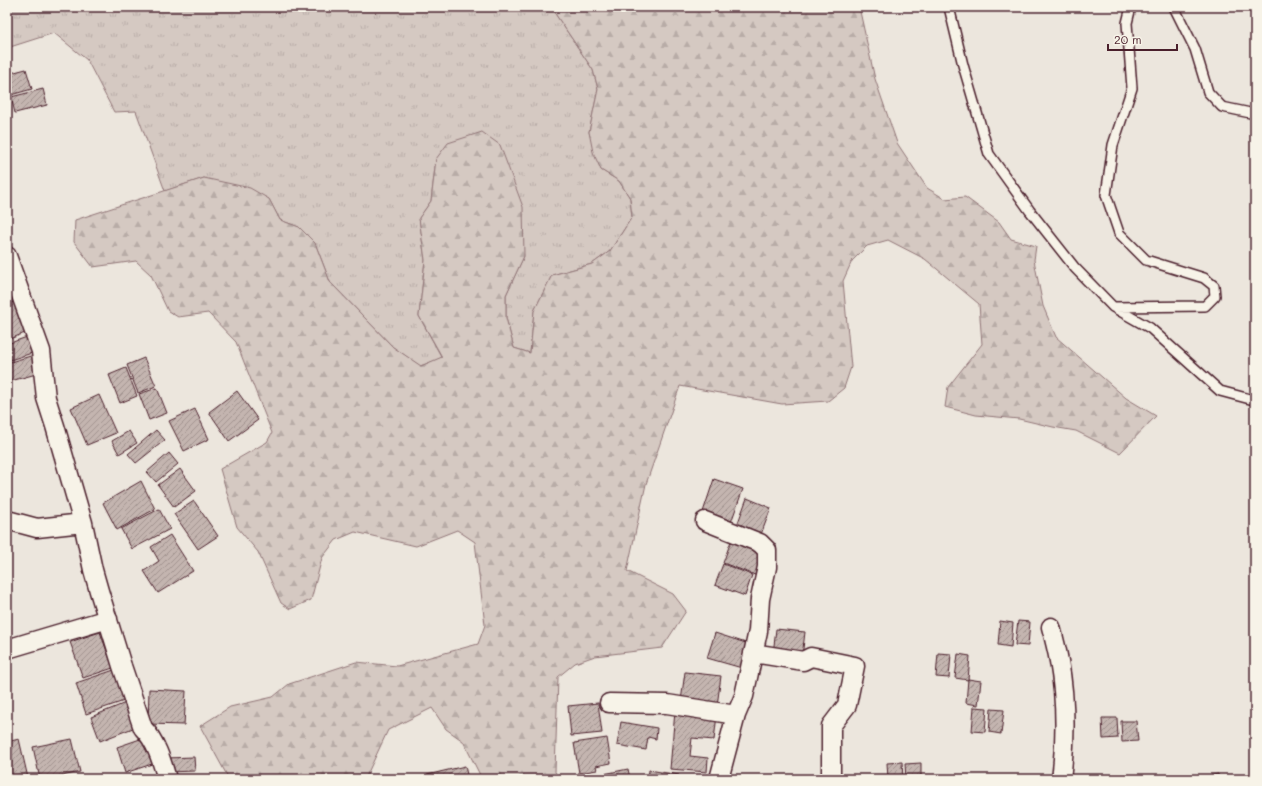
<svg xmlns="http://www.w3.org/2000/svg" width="1262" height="786" viewBox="0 0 1262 786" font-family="Mali,sans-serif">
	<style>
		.grass { fill: url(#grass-tufts); stroke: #907476 }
		.forest { fill: url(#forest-firs); stroke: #907476 }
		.building { fill: url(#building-hatch); stroke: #4a1f2b }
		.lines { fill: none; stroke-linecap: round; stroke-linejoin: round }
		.lane-casing { stroke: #4a1f2b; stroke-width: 12 }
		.street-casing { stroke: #4a1f2b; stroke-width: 21 }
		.lane { stroke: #f7f3e8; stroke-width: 9 }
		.street { stroke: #f7f3e8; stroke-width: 18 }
	</style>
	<defs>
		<pattern id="grass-tufts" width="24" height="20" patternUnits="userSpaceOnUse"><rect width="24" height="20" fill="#d5c9c2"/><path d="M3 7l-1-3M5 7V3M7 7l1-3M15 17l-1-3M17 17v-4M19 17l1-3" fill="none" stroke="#b8aca7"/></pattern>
		<pattern id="forest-firs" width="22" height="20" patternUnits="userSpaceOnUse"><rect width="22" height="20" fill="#d5c9c2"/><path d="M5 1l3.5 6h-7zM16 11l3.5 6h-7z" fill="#b8aca7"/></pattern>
		<pattern id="building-hatch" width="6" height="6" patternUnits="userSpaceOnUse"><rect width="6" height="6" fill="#c4b5b0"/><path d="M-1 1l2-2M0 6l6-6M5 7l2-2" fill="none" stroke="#a1938f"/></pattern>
	</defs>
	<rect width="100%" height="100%" fill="#ece6dd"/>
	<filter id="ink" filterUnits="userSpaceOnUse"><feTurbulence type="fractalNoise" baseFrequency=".025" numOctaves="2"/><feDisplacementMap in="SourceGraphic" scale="8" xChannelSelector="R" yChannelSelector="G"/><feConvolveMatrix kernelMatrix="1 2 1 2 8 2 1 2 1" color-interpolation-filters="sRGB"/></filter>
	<g filter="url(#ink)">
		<path class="grass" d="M 7,7 L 554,7 L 556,15 L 593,70 L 598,89 L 589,132 L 601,170 L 619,181 L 630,198 L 632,217 L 610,251 L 592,264 L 552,275 L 534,311 L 530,353 L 514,348 L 506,318 L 506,295 L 524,256 L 436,159 L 431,201 L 419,218 L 425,260 L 419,316 L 442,358 L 420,366 L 393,347 L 330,282 L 315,243 L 299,227 L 280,220 L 269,199 L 204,178 L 165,191 L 136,111 L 114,112 L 87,60 L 54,33 L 7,48 Z"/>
		<path class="forest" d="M 554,7 L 859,7 L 875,79 L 897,143 L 927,188 L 945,199 L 965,197 L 999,222 L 1011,239 L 1036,246 L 1034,260 L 1043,306 L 1056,337 L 1126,398 L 1156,416 L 1120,453 L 1076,431 L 1053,427 L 1019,419 L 976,415 L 945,407 L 948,387 L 982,344 L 979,304 L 925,259 L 888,240 L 867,246 L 852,261 L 843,281 L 851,367 L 844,388 L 828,401 L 782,404 L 680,386 L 646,484 L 627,571 L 673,594 L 686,611 L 662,648 L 595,656 L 575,663 L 558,677 L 555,772 L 560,779 L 482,779 L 463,741 L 446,729 L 432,708 L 388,730 L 365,779 L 229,779 L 200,726 L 230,707 L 273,697 L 289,684 L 356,662 L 397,666 L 478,644 L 485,625 L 475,542 L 457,530 L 416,546 L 355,532 L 336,540 L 322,558 L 311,600 L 290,609 L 281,603 L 258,552 L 237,527 L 220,469 L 267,442 L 272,433 L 236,342 L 208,313 L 178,317 L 168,311 L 151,275 L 136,261 L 93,267 L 74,242 L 75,220 L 204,178 L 250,188 L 269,199 L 280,220 L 299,227 L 315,243 L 330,282 L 393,347 L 421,366 L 442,357 L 419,316 L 425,260 L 419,218 L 431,201 L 436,159 L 448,143 L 482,132 L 500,145 L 523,207 L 524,256 L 506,295 L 506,318 L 514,348 L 530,353 L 534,311 L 552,275 L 592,264 L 610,251 L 632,217 L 630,198 L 619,181 L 601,170 L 593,152 L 589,132 L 598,89 L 593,70 L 556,15 Z"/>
		<path class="building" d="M 26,69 L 32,89 L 7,96 L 7,74 Z
			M 43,89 L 47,105 L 15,113 L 11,97 Z
			M 14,302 L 25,333 L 7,340 L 7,304 Z
			M 30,336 L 35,352 L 7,361 L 7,344 Z
			M 34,355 L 40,373 L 7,382 L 7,363 Z
			M 144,358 L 156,386 L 138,393 L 127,365 Z
			M 126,368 L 137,396 L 120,403 L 109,375 Z
			M 157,388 L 167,413 L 149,420 L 139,394 Z
			M 237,391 L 258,420 L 229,441 L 209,412 Z
			M 99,395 L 116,433 L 87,445 L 71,408 Z
			M 195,409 L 209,439 L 184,451 L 169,421 Z
			M 156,430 L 165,440 L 136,463 L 128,454 Z
			M 129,431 L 137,443 L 119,454 L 112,441 Z
			M 169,453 L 178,464 L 156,482 L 147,472 Z
			M 180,469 L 196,491 L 174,507 L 158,485 Z
			M 714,479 L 743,489 L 730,525 L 702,515 Z
			M 141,481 L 155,509 L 117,530 L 103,503 Z
			M 747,498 L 771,508 L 760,537 L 736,528 Z
			M 194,501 L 218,536 L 198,549 L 174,514 Z
			M 159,509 L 170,529 L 132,549 L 121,529 Z
			M 170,535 L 193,571 L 158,593 L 144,571 L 159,561 L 151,547 Z
			M 731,541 L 763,553 L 755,575 L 723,563 Z
			M 723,564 L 752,575 L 745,596 L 715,585 Z
			M 1000,621 L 1013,623 L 1011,647 L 998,645 Z
			M 1018,621 L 1030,622 L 1028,646 L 1015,645 Z
			M 776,629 L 805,632 L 802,657 L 773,654 Z
			M 100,632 L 113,668 L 83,678 L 70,642 Z
			M 715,633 L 749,644 L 742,668 L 707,658 Z
			M 938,653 L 951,654 L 949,678 L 936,677 Z
			M 958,654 L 970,656 L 968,680 L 955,678 Z
			M 120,668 L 130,699 L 86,714 L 76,683 Z
			M 685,672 L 721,676 L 717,706 L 681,701 Z
			M 968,679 L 981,681 L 978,705 L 966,703 Z
			M 149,689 L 186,691 L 184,725 L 148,724 Z
			M 128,702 L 138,726 L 100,741 L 91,717 Z
			M 598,703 L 602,733 L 571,736 L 568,706 Z
			M 974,707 L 987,708 L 985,732 L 972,731 Z
			M 991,709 L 1004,710 L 1001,734 L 989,732 Z
			M 675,711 L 717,715 L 714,740 L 692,738 L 690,756 L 708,758 L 707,772 L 670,769 Z
			M 1102,718 L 1117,718 L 1118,738 L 1103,739 Z
			M 1121,721 L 1136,721 L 1138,741 L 1122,742 Z
			M 621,722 L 657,728 L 656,739 L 648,737 L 646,750 L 617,745 Z
			M 146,737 L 155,763 L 125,773 L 117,747 Z
			M 607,738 L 611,763 L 596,766 L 597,770 L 579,773 L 574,743 Z
			M 19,739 L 28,778 L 7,779 L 7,742 Z
			M 72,739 L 80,772 L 49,779 L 40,779 L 33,747 Z
			M 194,757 L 195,771 L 167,772 L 166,758 Z
			M 902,762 L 903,779 L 888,779 L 887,763 Z
			M 921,763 L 921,779 L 906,779 L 905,764 Z
			M 465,766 L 468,779 L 428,779 L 427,775 Z
			M 628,769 L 630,779 L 600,779 L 599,775 Z
			M 649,770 L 679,775 L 678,779 L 648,779 Z
			M 1218,774 L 1219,779 L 1191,779 Z"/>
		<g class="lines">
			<g class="lane-casing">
				<path id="lane" d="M 949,7 L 963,65 L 989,154 L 1030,211 L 1075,268 L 1113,307 L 1150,328 L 1220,391 L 1250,399 L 1255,398
					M 1174,7 L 1195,49 L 1208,92 L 1222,107 L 1255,114
					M 1114,307 L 1205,306 L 1215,296 L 1214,286 L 1204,278 L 1146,260 L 1119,233 L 1106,195 L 1113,145 L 1132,88 L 1127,23 L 1131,7"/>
			</g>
			<g class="street-casing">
				<path id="street" d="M 7,256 L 41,351 L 46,398 L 55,426 L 83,523 L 93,570 L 99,591 L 122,666 L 143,728 C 156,741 162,762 167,779
					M 7,520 L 37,528 L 83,523
					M 705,521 L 760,543 L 767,550 L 767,567 L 760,599 L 758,631 L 744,696 L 736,715 L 719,779
					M 1051,627 C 1054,638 1057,650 1059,661 C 1066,700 1066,740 1061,779
					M 7,649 L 108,619
					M 753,653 L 803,661 L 811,657 L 855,666 L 847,705 L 831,726 L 831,779
					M 609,703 L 667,704 L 736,715"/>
			</g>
			<use href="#lane" class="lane"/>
			<use href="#street" class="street"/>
		</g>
	</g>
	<rect width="1262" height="786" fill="none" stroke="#f7f3e8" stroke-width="24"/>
	<rect x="12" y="12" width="1238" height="762" fill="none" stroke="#4a1f2b" stroke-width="1.5" filter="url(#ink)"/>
	<path d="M1108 44v6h69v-6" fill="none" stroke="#4a1f2b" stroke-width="2"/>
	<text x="1114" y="44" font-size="12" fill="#4a1f2b" stroke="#f7f3e8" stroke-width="3" paint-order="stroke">20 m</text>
</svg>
